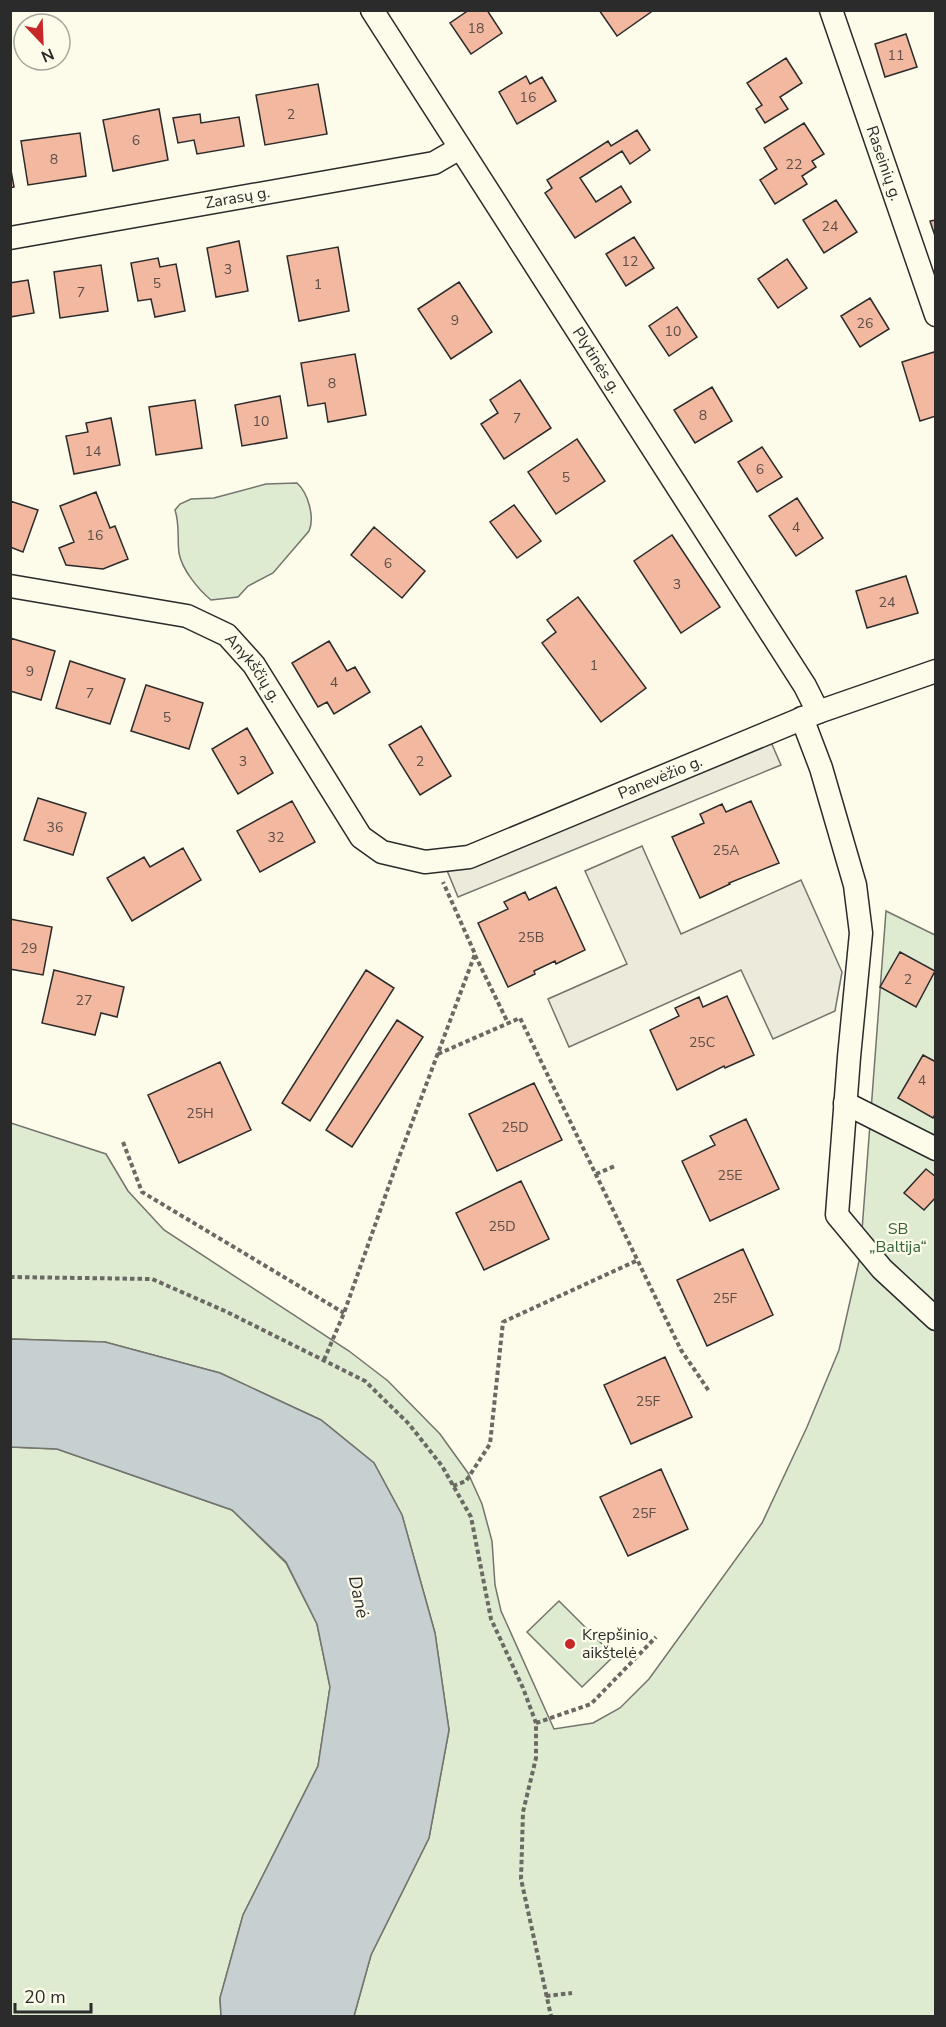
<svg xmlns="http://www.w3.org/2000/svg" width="946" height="2027" viewBox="0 0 946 2027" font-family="'Nunito Sans',sans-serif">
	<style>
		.green { fill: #deebd1; stroke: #74746e; stroke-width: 1.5 }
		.parking { fill: #eceadb; stroke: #74746e; stroke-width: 1.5 }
		.water { fill: #c7d0d0; stroke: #74746e; stroke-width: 1.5 }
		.building { fill: #f2b8a0; stroke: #2b2b2b; stroke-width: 1.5 }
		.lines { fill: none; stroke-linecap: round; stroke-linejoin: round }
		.minor-casing { stroke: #2b2b2b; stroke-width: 25 }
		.path { stroke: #6a6964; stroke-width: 4; stroke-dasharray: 4.5 3; stroke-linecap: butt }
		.minor { stroke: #fdfbea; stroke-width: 22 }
		.poi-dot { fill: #c62828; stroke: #fdfbea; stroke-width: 2 }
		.labels { text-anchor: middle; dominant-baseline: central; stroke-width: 4.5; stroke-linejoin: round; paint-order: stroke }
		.number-label { font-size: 14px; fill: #5d4e48 }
		.street-label { font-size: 16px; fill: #2b2b2b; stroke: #fdfbea }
		.park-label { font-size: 16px; fill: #34623c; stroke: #fdfbea }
		.poi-label { font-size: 16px; fill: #2b2b2b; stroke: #fdfbea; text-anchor: start }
		.water-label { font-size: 18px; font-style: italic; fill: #2b2b2b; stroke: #fdfbea }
	</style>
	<rect width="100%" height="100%" fill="#fdfbea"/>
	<path class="green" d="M 297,483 C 308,493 315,517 309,531 L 273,573 L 248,586 L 238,597 L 211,600 C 199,590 182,570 179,553 C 177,538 180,525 175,510 L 180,504 L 191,499 L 214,498 L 266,484 Z
		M 886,911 L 935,935 L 935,2016 L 354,2016 L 371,1955 L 429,1838 L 449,1730 L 435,1633 L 402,1515 L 374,1463 L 321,1420 L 220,1373 L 105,1342 L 11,1339 L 11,1123 L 106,1154 L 128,1191 L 164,1230 L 349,1351 L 388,1381 L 440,1434 L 468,1473 L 482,1504 L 492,1541 L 495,1585 L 501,1611 L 554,1729 L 593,1723 L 620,1708 L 649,1679 L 762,1523 L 807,1427 L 839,1350 L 860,1257 Z
		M 11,1447 L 57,1449 L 232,1510 L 286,1563 L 317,1624 L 330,1687 L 318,1766 L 243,1915 L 220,1998 L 221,2016 L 11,2016 Z
		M 559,1601 L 614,1656 L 582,1687 L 527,1632 Z"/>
	<path class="parking" d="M 767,733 L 781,765 L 458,897 L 446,868 Z
		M 642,846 L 681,934 L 801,880 L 842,972 L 835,1011 L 773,1039 L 741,970 L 569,1047 L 548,999 L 627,964 L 585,871 Z"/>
	<path class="water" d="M 11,1339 L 105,1342 L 220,1373 L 321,1420 L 374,1463 L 402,1515 L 435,1633 L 449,1730 L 429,1838 L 371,1955 L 354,2016 L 221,2016 L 220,1998 L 243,1915 L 318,1766 L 330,1687 L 317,1624 L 286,1562 L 232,1510 L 57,1449 L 11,1447 Z"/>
	<path class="building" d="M 469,10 L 487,10 L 502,33 L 471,54 L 450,23 Z
		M 599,10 L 650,10 L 651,12 L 617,36 Z
		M 906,34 L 917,67 L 885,77 L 875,44 Z
		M 786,58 L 802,83 L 780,97 L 788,109 L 765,123 L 756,109 L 762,105 L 747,83 Z
		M 526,76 L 530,84 L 542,77 L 556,101 L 517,124 L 499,92 Z
		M 318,84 L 327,134 L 265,145 L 256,95 Z
		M 159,109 L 168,160 L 113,171 L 103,120 Z
		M 200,114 L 201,123 L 239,117 L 244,146 L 197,154 L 194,140 L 178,143 L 173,118 Z
		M 804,123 L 824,154 L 812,161 L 816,167 L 802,176 L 807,184 L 775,204 L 760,180 L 777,169 L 764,148 Z
		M 637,130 L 650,150 L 630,164 L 622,151 L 580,178 L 596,202 L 621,186 L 631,202 L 575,238 L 545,193 L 552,188 L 547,180 L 608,141 L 611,146 Z
		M 80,133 L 86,176 L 28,185 L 21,141 Z
		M 10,165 L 14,187 L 10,188 Z
		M 836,200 L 857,232 L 824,253 L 803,220 Z
		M 936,220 L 936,239 L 930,221 Z
		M 634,237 L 654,268 L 626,286 L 606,254 Z
		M 239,241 L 248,291 L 216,297 L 207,248 Z
		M 338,247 L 349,311 L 299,321 L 287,256 Z
		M 158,258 L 160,267 L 176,264 L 185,311 L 155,317 L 151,299 L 138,301 L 131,263 Z
		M 787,259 L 807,288 L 778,308 L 758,279 Z
		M 101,265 L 108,311 L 60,318 L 54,272 Z
		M 28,280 L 34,313 L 10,317 L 10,283 Z
		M 459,282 L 492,332 L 451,359 L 418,309 Z
		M 870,298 L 889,329 L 860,347 L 841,316 Z
		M 677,307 L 697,337 L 669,356 L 649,326 Z
		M 934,352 L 936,358 L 936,416 L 920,421 L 902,362 Z
		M 355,354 L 366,415 L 328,422 L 325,403 L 308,406 L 301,363 Z
		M 520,380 L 551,428 L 504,459 L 481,424 L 498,413 L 490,400 Z
		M 712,387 L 732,421 L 695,443 L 674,410 Z
		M 280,396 L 287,438 L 242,446 L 235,405 Z
		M 195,400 L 202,448 L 156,455 L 149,407 Z
		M 111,418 L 120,465 L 74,474 L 66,436 L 88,432 L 86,423 Z
		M 577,439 L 605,481 L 556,514 L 528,472 Z
		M 762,447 L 782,477 L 757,492 L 738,462 Z
		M 96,492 L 110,528 L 115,526 L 128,559 L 103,569 L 66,565 L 59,548 L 74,542 L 60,506 Z
		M 797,498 L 823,538 L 796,556 L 769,516 Z
		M 10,501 L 38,510 L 23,552 L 10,547 Z
		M 514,505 L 541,541 L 517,558 L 490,522 Z
		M 374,527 L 425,571 L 402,598 L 351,555 Z
		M 672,535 L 720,607 L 681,633 L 634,561 Z
		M 906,576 L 918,613 L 867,628 L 856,591 Z
		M 578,597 L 646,688 L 601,722 L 542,643 L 556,632 L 547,620 Z
		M 10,638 L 55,651 L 41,700 L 10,691 Z
		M 329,641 L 347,671 L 355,667 L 370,692 L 334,714 L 327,702 L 318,707 L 292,663 Z
		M 70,661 L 125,679 L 110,724 L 56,708 Z
		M 146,685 L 203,703 L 189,749 L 131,731 Z
		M 421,726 L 451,776 L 420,795 L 389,745 Z
		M 247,728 L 273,773 L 238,794 L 212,749 Z
		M 38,798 L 86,813 L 73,855 L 24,840 Z
		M 292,801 L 315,842 L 260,872 L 237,831 Z
		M 751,801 L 779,863 L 729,883 L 730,884 L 700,898 L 672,837 L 704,823 L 700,814 L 722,804 L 726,812 Z
		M 183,848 L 201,880 L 132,921 L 107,878 L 144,857 L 150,867 Z
		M 556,887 L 585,950 L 556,964 L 555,961 L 534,971 L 535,974 L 508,987 L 478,923 L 508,909 L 504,902 L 525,892 L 529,900 Z
		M 10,919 L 52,927 L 43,975 L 10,969 Z
		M 900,952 L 935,971 L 916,1007 L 880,987 Z
		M 54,970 L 124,987 L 117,1017 L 101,1013 L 95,1035 L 42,1023 Z
		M 366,970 L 394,988 L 310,1121 L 282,1103 Z
		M 727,996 L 754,1055 L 725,1068 L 724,1066 L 677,1090 L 650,1030 L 679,1016 L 675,1008 L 699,997 L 703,1007 Z
		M 397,1020 L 423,1037 L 352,1147 L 326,1130 Z
		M 923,1055 L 936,1062 L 936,1113 L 933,1118 L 898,1098 Z
		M 220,1062 L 251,1130 L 179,1163 L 148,1095 Z
		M 534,1083 L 562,1140 L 497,1171 L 469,1114 Z
		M 746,1119 L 779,1189 L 710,1221 L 682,1161 L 715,1145 L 710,1136 Z
		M 926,1169 L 936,1177 L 936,1197 L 924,1210 L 904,1193 Z
		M 521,1181 L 549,1239 L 484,1270 L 456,1213 Z
		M 743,1249 L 773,1315 L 707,1346 L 677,1280 Z
		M 665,1357 L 692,1417 L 631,1444 L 604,1385 Z
		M 661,1469 L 688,1529 L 628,1556 L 600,1497 Z"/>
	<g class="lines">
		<g class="minor-casing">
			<g id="minor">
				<path id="s1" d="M 372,10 L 805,686 L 818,712"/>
				<path id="s2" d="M 831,10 L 936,315"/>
				<path id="s3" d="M 10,238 L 434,163 L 460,148"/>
				<path id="s4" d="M 10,586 L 187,616 L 227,635 L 254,665 L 361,837 L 382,852 L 425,862 L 469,857 L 818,712 L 936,671"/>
				<path d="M 802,718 L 821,768 L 855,885 L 861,933 L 849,1057 L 837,1215 L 882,1269 L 936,1319"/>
				<path d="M 845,1103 L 936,1149"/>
			</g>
		</g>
		<path class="path" d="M 475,955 L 508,1023
			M 438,1054 L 520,1018 L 681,1350 L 709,1391
			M 123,1142 L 142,1192 L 344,1313
			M 596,1174 L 615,1166
			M 10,1277 L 152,1279 L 225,1311 L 365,1381 L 409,1424 L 442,1466 L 471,1517 L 491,1619 L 523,1688 L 536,1723 L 536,1758 L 523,1812 L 521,1879 L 551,2016
			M 324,1360 L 344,1313 L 398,1160 L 475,954 L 443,882
			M 453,1486 L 466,1481 L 490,1444 L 503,1322 L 638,1260
			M 536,1723 L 591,1704 L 656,1637
			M 546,1996 L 572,1993"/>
		<use href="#minor" class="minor"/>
	</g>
	<circle class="poi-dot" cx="570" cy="1644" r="6"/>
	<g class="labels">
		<g class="number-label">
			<text x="476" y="28">18</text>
			<text x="896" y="55">11</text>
			<text x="528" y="97">16</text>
			<text x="291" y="114">2</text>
			<text x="136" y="140">6</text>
			<text x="54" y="159">8</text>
			<text x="794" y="164">22</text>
			<text x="830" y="226">24</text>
			<text x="630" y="261">12</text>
			<text x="228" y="269">3</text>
			<text x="157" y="283">5</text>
			<text x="318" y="284">1</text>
			<text x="81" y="292">7</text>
			<text x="455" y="320">9</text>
			<text x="865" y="323">26</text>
			<text x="673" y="331">10</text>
			<text x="332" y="383">8</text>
			<text x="703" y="415">8</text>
			<text x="517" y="418">7</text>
			<text x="261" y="421">10</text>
			<text x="93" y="451">14</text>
			<text x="760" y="469">6</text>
			<text x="566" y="477">5</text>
			<text x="796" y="527">4</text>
			<text x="95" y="535">16</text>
			<text x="388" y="563">6</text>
			<text x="677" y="584">3</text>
			<text x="887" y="602">24</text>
			<text x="594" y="665">1</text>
			<text x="30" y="671">9</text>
			<text x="334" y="682">4</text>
			<text x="90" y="693">7</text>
			<text x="167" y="717">5</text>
			<text x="243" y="761">3</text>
			<text x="420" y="761">2</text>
			<text x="55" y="827">36</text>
			<text x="276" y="837">32</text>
			<text x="726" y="850">25A</text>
			<text x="531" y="937">25B</text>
			<text x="29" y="948">29</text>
			<text x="908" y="979">2</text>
			<text x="84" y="1000">27</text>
			<text x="702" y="1042">25C</text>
			<text x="922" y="1080">4</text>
			<text x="200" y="1113">25H</text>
			<text x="515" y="1127">25D</text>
			<text x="730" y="1175">25E</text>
			<text x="502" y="1226">25D</text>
			<text x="725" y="1298">25F</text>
			<text x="648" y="1401">25F</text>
			<text x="644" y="1513">25F</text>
		</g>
		<g class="street-label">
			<text stroke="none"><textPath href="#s2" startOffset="162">Raseinių g.</textPath></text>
			<text stroke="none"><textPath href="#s3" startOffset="231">Zarasų g.</textPath></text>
			<text stroke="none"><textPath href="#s1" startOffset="416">Plytinės g.</textPath></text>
			<text stroke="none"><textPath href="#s4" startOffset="266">Anykščių g.</textPath></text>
			<text stroke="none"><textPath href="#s4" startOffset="788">Panevėžio g.</textPath></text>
		</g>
		<g class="park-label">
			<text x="898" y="1229">SB<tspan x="898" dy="18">„Baltija“</tspan></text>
		</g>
		<g class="poi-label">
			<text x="582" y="1635">Krepšinio<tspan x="582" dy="18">aikštelė</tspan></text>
		</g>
		<g class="water-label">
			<text transform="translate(359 1597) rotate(78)">Danė</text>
		</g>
	</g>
	<rect width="946" height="2027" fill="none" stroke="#2b2b2b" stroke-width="24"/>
	<g transform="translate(42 42) rotate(157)"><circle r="28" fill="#fdfbea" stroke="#a9a89e" stroke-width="1.5"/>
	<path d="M0-4.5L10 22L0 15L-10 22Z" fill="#c62828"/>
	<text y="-9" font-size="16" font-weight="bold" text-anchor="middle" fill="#2b2b2b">N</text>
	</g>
	<path d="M15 2003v9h76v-9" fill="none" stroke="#2b2b2b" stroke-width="3"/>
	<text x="24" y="2003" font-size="18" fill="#2b2b2b" stroke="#fdfbea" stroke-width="4.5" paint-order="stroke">20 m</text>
</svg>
